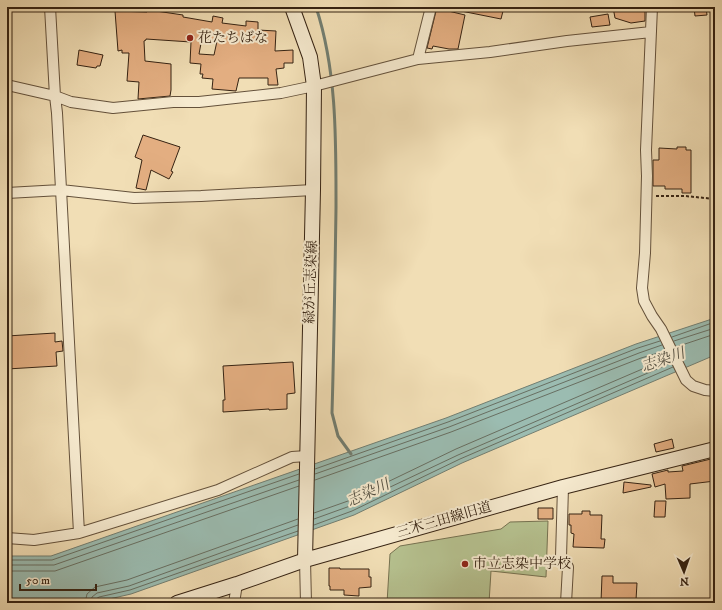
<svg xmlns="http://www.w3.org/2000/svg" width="722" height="610" viewBox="0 0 722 610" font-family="'IM FELL DW Pica','Noto Serif JP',serif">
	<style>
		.green { fill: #b6c290; stroke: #767251 }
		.water { fill: #9bbcb1; stroke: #727e71 }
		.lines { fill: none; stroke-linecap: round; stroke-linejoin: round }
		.shore { stroke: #686f62; stroke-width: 1 }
		.stream { stroke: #727e71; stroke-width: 3 }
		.building { fill: #e3ae81; stroke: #352212; fill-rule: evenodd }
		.street-casing { stroke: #64513b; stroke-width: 12 }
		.secondary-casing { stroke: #352212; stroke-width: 16 }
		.path { stroke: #352212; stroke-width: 2; stroke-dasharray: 3 2; stroke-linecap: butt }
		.street { stroke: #f6eacf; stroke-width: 10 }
		.secondary { stroke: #f6eacf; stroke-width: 14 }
		.poi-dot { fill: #8f2418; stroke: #f6eacf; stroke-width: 1.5 }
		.labels { text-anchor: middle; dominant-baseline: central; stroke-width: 4; stroke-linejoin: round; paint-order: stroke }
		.poi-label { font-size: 14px; fill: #352212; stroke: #f6eacf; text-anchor: start }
		.street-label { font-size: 14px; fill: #352212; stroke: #f6eacf }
		.water-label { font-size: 15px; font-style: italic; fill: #545042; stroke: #f6eacf }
	</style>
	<rect width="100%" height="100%" fill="#f1deb5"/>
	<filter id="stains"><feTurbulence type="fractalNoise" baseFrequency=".005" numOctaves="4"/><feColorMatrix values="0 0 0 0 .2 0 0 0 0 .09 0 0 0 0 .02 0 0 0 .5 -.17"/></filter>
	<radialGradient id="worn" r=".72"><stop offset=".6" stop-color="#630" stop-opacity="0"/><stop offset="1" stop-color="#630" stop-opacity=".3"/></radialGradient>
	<path class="green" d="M 548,521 L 546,577 L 491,571 L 489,603 L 387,603 L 390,554 L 400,546 L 501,529 L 510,522 Z"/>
	<path class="water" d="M 715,318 L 715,355 L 462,463 L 354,515 L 131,594 L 92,603 L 7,603 L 7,556 L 51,556 L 446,418 L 636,344 Z"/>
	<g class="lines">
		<path class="shore" d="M 672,337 L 715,322
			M 674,341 L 715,328
			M 676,347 L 715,334
			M 315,469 L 448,422 L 638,348 L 660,341
			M 315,474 L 449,427 L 639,353 L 662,345
			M 315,480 L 451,432 L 641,358 L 665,351
			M 314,513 L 348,501 L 456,449 L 668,358
			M 314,519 L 350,506 L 458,455 L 671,363
			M 314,525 L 352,511 L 460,459 L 673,367
			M 7,560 L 52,560 L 299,474
			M 7,565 L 54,565 L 299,480
			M 7,571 L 55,571 L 299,486
			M 85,603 L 87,594 L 95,587 L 127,580 L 298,519
			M 91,603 L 92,597 L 97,593 L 129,586 L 298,525
			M 96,603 L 96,599 L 99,597 L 130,590 L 298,531"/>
		<path class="stream" d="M 316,7 C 337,71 336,140 336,208 C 335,276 334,345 332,413 L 338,436 L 351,454"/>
	</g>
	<path class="building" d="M 147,7 L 157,7 L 156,11 L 183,15 L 183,17 L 212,22 L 213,16 L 223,18 L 222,23 L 246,26 L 246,21 L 258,22 L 258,30 L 276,31 L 275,51 L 293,50 L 293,63 L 284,63 L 284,68 L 276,69 L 278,85 L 268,85 L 268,78 L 239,78 L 236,91 L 212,89 L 213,79 L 202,78 L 203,74 L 200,74 L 201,64 L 190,63 L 191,42 L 146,39 L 146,40 L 144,41 L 145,61 L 171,64 L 171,90 L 170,96 L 138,99 L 139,82 L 127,81 L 129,53 L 122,53 L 122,50 L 118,51 L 115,11 L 147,12 ZM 202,38 L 217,41 L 214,55 L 199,54 Z
		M 437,7 L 445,7 L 444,10 L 465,15 L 458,49 L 449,49 L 433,46 L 432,49 L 427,48 Z
		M 461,7 L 504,7 L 501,19 L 461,11 Z
		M 613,7 L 645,7 L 645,21 L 631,23 L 615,18 Z
		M 694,7 L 706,7 L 707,15 L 695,16 Z
		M 608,14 L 610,25 L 592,27 L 590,17 Z
		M 79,50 L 103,55 L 100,66 L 97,66 L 96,68 L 77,65 Z
		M 143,135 L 180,147 L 171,171 L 173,172 L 169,179 L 151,170 L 146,190 L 136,188 L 142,160 L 135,157 Z
		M 677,147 L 686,147 L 686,150 L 691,150 L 691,193 L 682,193 L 682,189 L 665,189 L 665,186 L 653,186 L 653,160 L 659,160 L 659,148 L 677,149 Z
		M 55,333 L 55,342 L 62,341 L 63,351 L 56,352 L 57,366 L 7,369 L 7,336 Z
		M 293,362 L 295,393 L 287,394 L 287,409 L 269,410 L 269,409 L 223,412 L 223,400 L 225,400 L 223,366 Z
		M 672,439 L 674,448 L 656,452 L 654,444 Z
		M 715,458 L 715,481 L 690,484 L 690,498 L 666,499 L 665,484 L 655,487 L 652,474 L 668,470 L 668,472 L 683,471 L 682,466 Z
		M 624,482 L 651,485 L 651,487 L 623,493 Z
		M 655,501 L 666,501 L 665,517 L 654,517 Z
		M 538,508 L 553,508 L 553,519 L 538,519 Z
		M 582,511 L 590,511 L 590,515 L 602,515 L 601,539 L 605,539 L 604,548 L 573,547 L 574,534 L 571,533 L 571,525 L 569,525 L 569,514 L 582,514 Z
		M 329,568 L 340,568 L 340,569 L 369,569 L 369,577 L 371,577 L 371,587 L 359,588 L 359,596 L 344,595 L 344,590 L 330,590 L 330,586 L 329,586 Z
		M 602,576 L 613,576 L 613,583 L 637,583 L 636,600 L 625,599 L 624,603 L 604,603 L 604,602 L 601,602 Z"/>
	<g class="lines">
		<g class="street-casing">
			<path id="street" d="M 50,7 L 55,96 L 57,113 L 79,533
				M 652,7 L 646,150 L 647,176 L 645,253 L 642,288 L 644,301 L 652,316 L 661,329 L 686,380 L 693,386 L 705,390 L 715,391
				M 418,59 L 431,7
				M 7,85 L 55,96 L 71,102 L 113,108 L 173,102 L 199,102 L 281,93 L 314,86 L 418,59 L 490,52 L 567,41 L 651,32
				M 7,193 L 61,190 L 134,198 L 201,196 L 313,190
				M 563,487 L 561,557 L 568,567 L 566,603
				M 7,538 L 34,540 L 79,533 L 218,490 L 292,457 L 307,456
				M 305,560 L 306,603
				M 234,603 L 237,584"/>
		</g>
		<g class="secondary-casing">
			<path id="secondary" d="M 292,7 L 310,57 L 314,86 L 313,190 L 305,560
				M 177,603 L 237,584 L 305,560 L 563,487 L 715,449"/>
		</g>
		<path class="path" d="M 656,196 L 685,196 L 715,199"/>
		<use href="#street" class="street"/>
		<use href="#secondary" class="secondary"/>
	</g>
	<g class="poi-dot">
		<circle cx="190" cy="38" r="4"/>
		<circle cx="465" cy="564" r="4"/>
	</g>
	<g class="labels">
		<g class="poi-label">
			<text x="198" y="38">花たちばな</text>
			<text x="473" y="564">市立志染中学校</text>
		</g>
		<g class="street-label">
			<text transform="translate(311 282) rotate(-88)">緑が丘志染線</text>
			<text transform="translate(444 520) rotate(-16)">三木三田線旧道</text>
		</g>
		<g class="water-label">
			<text transform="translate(663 360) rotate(-19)">志染川</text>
			<text transform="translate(368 493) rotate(-25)">志染川</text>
		</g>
	</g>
	<rect width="722" height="610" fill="none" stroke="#f1deb5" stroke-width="24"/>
	<rect x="8" y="8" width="706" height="594" fill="none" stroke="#352212" stroke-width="2"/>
	<rect x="12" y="12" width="698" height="586" fill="none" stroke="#352212"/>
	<g transform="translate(684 572) rotate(178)" stroke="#f6eacf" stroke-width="3" paint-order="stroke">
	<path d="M0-3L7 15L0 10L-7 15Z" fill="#352212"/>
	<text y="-6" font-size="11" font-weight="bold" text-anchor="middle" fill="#352212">N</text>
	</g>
	<path d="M20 584v6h76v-6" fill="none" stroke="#352212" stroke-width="2"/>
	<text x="26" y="584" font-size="12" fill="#352212" stroke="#f6eacf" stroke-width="3" paint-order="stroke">50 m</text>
	<rect width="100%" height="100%" filter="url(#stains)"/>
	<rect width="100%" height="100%" fill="url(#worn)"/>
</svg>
